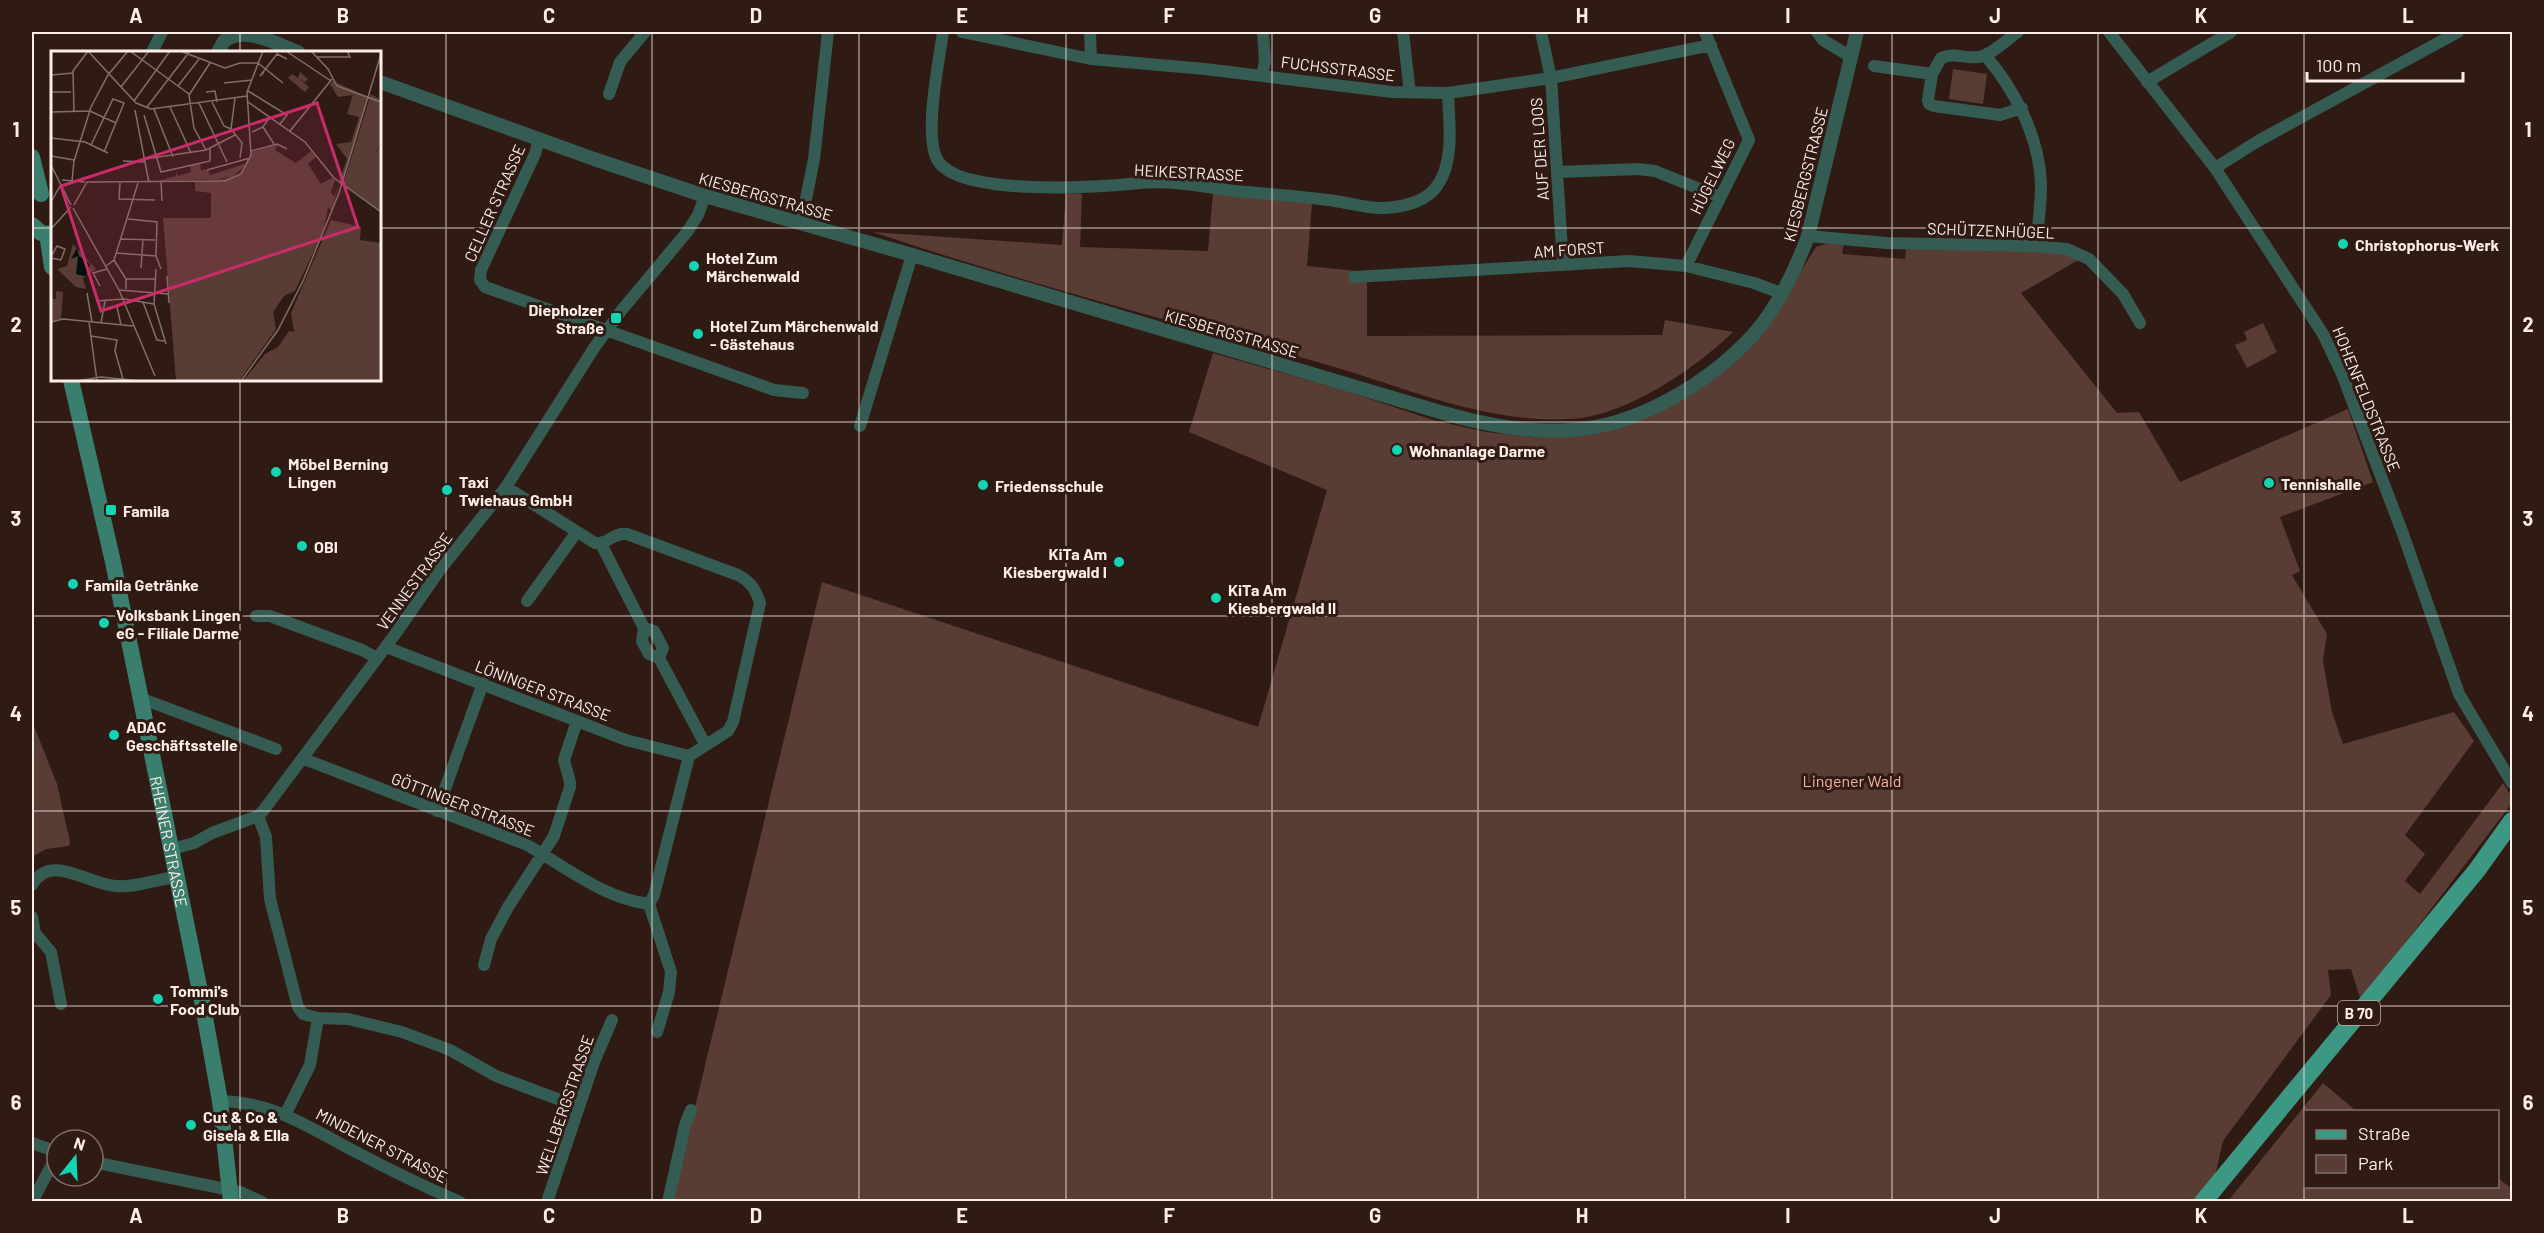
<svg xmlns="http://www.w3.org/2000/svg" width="2544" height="1233" viewBox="0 0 2544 1233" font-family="Barlow,sans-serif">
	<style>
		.green { fill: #593c33 }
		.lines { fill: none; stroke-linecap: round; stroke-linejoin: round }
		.minor { stroke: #345c52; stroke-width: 12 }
		.tertiary { stroke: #345c52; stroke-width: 14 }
		.secondary { stroke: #3a7e6e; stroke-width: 16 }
		.primary { stroke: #3c9783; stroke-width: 18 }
		.grid { fill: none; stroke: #fcede8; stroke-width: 1.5; stroke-opacity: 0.55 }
		.poi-dot { fill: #12d5b4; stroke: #301b14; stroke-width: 2 }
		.labels { text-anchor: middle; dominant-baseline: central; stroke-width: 6; stroke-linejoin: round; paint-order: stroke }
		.shield { fill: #301b14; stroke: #bfaea8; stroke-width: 1.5 }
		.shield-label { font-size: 15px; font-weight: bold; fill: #fcede8 }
		.street-label { font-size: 16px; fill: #fcede8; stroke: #301b14 }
		.poi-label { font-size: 16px; font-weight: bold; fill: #fcede8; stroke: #301b14; text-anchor: start }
		.park-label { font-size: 16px; fill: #f2b39f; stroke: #301b14 }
		.inset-road { fill: none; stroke: #826f69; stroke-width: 1.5 }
		.view { fill: #c82d69; fill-opacity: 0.15; stroke: #c82d69; stroke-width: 3 }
		.inset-edge { fill: none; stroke: #fcede8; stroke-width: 3 }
		.neatline { fill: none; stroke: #fcede8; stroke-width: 2 }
		.grid-label { font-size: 20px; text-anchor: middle; font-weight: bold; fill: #fcede8 }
	</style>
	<rect width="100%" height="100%" fill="#301b14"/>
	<path class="green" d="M 1953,69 L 1987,74 L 1983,104 L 1949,99 Z
		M 1066,193 L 1082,194 L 1080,247 L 1208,251 L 1213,193 L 1312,203 L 1307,266 L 1367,272 L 1367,336 L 1662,335 L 1665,320 L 1733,332 C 1695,369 1624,417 1570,419 C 1484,424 1403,386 1321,363 C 1172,321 1020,282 873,232 L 1062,245 Z
		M 1832,242 L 1844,243 L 1842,254 L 1905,259 L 1906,249 L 2065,251 L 2080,259 L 2021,293 L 2117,413 L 2139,412 L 2180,482 L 2348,409 L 2373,482 L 2280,517 L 2300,571 L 2292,575 L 2327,634 L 2323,661 L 2332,712 L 2343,744 L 2454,712 L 2474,741 L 2405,835 L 2425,854 L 2405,881 L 2420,894 L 2503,783 L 2512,797 L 2512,803 L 2361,1001 L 2351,969 L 2328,970 L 2331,995 L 2223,1141 L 2215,1176 L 2193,1201 L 672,1202 L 822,582 L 1258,727 L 1327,490 L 1189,432 L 1213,353 L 1349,392 L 1433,420 L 1486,432 L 1532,437 L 1573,436 L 1616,426 L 1725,366 L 1786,295 L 1816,247 Z
		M 2263,323 L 2277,352 L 2247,368 L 2235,345 L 2247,340 L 2244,332 Z
		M 32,721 L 57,784 L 70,842 L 69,846 L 46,849 L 32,857 Z
		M 2323,1083 L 2356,1111 L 2306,1112 L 2306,1186 L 2498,1186 L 2498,1178 L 2512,1189 L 2512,1201 L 2228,1201 Z"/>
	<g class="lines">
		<path class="minor" d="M 943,32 C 939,61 923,137 938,161 C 961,197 1101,187 1140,183 C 1171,180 1205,187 1235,191 C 1268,194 1302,196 1335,201 C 1350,203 1368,209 1384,208 C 1403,207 1425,203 1437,186 C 1455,161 1449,122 1448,93
			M 962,32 L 1091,59 L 1205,69 L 1392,92 L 1448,93 L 1551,78 L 1711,45
			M 1090,32 L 1091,59
			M 1403,32 L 1410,93
			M 1541,32 L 1551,78 L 1563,265
			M 1817,32 L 1823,40 L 1851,57
			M 2109,32 L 2215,168 L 2323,334 L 2342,374 L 2403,534 L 2459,694 L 2512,783
			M 152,52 L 162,32
			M 1985,55 C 2015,90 2040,138 2041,185 C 2041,205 2038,226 2036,246
			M 1874,66 L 1932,74 L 1941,58 C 1955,52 1964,59 1978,57 C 1991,56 2007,39 2018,32
			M 1932,74 L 1928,100 L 1929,104 L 1934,106 L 2000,115 L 2022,108
			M 1262,75 L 1265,61 L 1263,32
			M 2147,82 L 2231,32
			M 609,94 L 620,62 L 645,32
			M 539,139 L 535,154 L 481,270 L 480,280 L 485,287 L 774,390 L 803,393
			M 2215,168 L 2258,141 L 2458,32
			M 1558,172 L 1638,169 L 1655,171 L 1720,197
			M 801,224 L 814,159 L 828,32
			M 1808,236 L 1887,243 L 2036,246 L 2067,249 L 2089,259 L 2123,294 L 2140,323
			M 1686,266 L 1749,140 L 1705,32
			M 1354,277 L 1629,261 L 1686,266 L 1754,283 L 1781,293
			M 860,426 L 912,255
			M 506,487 L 595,543 C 607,545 614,532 627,534 L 738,575 C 751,582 756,590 760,603 L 733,722 L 728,731 L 689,756 L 654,895 L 649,904
			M 601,544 L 644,628 L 642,641 L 649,654 L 659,658
			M 527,601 L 576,533
			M 256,616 L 270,616 L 362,650 L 377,658
			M 644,628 L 654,631 L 663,648 L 659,658 L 705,744
			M 386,647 L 626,740 L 689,756
			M 140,698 L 276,749
			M 304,759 L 527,845 C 566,867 603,898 649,904 L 671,972 L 669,992 L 657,1032
			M 437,811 L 483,683
			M 258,816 L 266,837 L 270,899 L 298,1007 L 303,1014 L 318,1018 L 310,1065 L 285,1115
			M 172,849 L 194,843 L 212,833 L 258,816 L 263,811 L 396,633 L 439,571 L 506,487 L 594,348 L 621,311 L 687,232 L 698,215 L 705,196
			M 32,885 C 50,852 87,884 116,886 C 135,888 157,879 176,877
			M 32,917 L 35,933 L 51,952 L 61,1004
			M 484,965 L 491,939 L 508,907 L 554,836 L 570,787 L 570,782 L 564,760 L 577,721
			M 318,1018 L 348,1019 L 402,1032 L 450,1050 L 496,1076 L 579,1107
			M 220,1101 C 274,1102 310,1128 356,1152 C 390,1170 425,1187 460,1202
			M 32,1143 L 57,1152
			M 93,1162 L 240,1192 L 262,1202
			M 32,1202 L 57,1155
			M 547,1202 L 594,1062 L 612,1020
			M 668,1202 L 685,1125 L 691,1110"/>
		<path class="tertiary" d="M 218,52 L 224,41 C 245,25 276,44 298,52
			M 380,82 L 594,159 L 705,196 L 912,255 L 1440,412 C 1482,424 1525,433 1570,430 C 1636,427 1709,383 1753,335 C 1778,307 1795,271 1808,236 L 1857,32"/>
		<g class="secondary">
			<path d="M 32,157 L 41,194"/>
			<path d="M 32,225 L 41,233 L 52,234"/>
			<path d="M 47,234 L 52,267"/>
			<path id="s1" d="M 71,380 L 113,562 L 202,1001 L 220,1101 L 231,1202"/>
		</g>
		<path class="primary" d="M 2203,1202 L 2477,870 L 2512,821"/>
	</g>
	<path class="grid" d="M 240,32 L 240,52M 446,32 L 446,1202M 652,32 L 652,1202M 859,32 L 859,1202M 1066,32 L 1066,1202M 1272,32 L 1272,1202M 1478,32 L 1478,1202M 1685,32 L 1685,1202M 1892,32 L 1892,1202M 2098,32 L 2098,1202M 2304,32 L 2304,1202M 32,228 L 52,228M 380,228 L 2512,228M 240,380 L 240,1202M 32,422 L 2512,422M 32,616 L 2512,616M 32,811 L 2512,811M 32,1006 L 2512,1006"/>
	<g class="poi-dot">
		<circle cx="2343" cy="244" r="6"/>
		<circle cx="694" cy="266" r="6"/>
		<rect x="610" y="312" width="12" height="12" rx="3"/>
		<circle cx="698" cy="334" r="6"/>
		<circle cx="1397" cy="450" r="6"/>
		<circle cx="276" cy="472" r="6"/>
		<circle cx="2269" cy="483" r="6"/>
		<circle cx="983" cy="485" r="6"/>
		<circle cx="447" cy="490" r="6"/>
		<rect x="105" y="504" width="12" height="12" rx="3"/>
		<circle cx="302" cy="546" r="6"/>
		<circle cx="1119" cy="562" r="6"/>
		<circle cx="73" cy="584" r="6"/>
		<circle cx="1216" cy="598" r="6"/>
		<circle cx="104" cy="623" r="6"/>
		<circle cx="114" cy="735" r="6"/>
		<circle cx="158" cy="999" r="6"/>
		<circle cx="191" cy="1125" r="6"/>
	</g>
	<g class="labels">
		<rect class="shield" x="2338" y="1001" width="42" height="24" rx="4.5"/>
		<g class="shield-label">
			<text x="2359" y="1013">B 70</text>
		</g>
		<g class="street-label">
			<text transform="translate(1338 68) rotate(7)">FUCHSSTRASSE</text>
			<text transform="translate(1539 149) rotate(-94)">AUF DER LOOS</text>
			<text transform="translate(1189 172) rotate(3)">HEIKESTRASSE</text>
			<text transform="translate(1805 174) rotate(-76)">KIESBERGSTRASSE</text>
			<text transform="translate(1712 176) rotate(-64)">HÜGELWEG</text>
			<text transform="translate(766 196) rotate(16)">KIESBERGSTRASSE</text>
			<text transform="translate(494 203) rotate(-66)">CELLER STRASSE</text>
			<text transform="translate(1991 230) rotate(2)">SCHÜTZENHÜGEL</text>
			<text transform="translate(1569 249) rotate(-4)">AM FORST</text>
			<text transform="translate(1232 333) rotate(16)">KIESBERGSTRASSE</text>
			<text transform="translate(2367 399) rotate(68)">HOHENFELDSTRASSE</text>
			<text transform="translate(414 581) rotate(-54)">VENNESTRASSE</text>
			<text transform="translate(543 690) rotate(21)">LÖNINGER STRASSE</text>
			<text transform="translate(463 804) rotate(21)">GÖTTINGER STRASSE</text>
			<text stroke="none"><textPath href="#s1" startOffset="472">RHEINER STRASSE</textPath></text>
			<text transform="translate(564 1105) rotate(-71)">WELLBERGSTRASSE</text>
			<text transform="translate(382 1145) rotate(27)">MINDENER STRASSE</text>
		</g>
		<g class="poi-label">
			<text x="2355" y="244">Christophorus-Werk</text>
			<text x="706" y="257">Hotel Zum<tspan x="706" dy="18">Märchenwald</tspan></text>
			<text x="604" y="309" text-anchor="end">Diepholzer<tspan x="604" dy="18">Straße</tspan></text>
			<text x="710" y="325">Hotel Zum Märchenwald<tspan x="710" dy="18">- Gästehaus</tspan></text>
			<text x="1409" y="450">Wohnanlage Darme</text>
			<text x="288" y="463">Möbel Berning<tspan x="288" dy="18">Lingen</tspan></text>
			<text x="459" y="481">Taxi<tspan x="459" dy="18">Twiehaus GmbH</tspan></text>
			<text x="2281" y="483">Tennishalle</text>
			<text x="995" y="485">Friedensschule</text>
			<text x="123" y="510">Famila</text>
			<text x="314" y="546">OBI</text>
			<text x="1107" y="553" text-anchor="end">KiTa Am<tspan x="1107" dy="18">Kiesbergwald I</tspan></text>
			<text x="85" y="584">Famila Getränke</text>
			<text x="1228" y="589">KiTa Am<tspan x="1228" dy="18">Kiesbergwald II</tspan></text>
			<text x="116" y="614">Volksbank Lingen<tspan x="116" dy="18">eG - Filiale Darme</tspan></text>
			<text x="126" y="726">ADAC<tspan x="126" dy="18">Geschäftsstelle</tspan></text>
			<text x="170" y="990">Tommi's<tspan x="170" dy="18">Food Club</tspan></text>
			<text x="203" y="1116">Cut &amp; Co &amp;<tspan x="203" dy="18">Gisela &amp; Ella</tspan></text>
		</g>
		<g class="park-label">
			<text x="1852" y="780">Lingener Wald</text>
		</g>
	</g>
	<g transform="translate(51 51)">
		<rect width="330" height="330" fill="#301b14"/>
		<path d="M 249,21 L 257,28 L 254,31 L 249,28 L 258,36 L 254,41 L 237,27 L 241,23 L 247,27 ZM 282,30 L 317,46 L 291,132 L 288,130 L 296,108 L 285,93 L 300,91 L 308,66 L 296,63 L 302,44 L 287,46 L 279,33 ZM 320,43 L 330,49 L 330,92 L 324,103 L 330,94 L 330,161 L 292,133 ZM 228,93 L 224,99 L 245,112 L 260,100 L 265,106 L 257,113 L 270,133 L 281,127 L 284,129 L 280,141 L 283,146 L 288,132 L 281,159 L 277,157 L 272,181 L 244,240 L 233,245 L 222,261 L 225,278 L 188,330 L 125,330 L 112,167 L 160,167 L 160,142 L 144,140 L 144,131 L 187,125 L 201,101 ZM 196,112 L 182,126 L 173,128 L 106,130 L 125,125 L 125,120 L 127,125 L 140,121 L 139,115 L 149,113 L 150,119 L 157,118 L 159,124 ZM 280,169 L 310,176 L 309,189 L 330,192 L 330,330 L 192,330 L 214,303 L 227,296 L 238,280 L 243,281 L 240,262 ZM 22,193 L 45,218 L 32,227 L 35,238 L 25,236 L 6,218 L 16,215 ZM 27,207 L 39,215 L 35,225 L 27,224 ZM 5,240 L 12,241 L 10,268 L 0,270 L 0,248 L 5,248 Z" fill="#593c33" fill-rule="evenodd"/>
		<path d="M 26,197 L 28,205 L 39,213 L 35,225 L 25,223 L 27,205 L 20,208 Z" fill="#01120e"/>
		<path class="inset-road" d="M 37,0 L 85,52 L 100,58 L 196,45M 79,0 L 138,43M 129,0 L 174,17 L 189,12 L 207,12 L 232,32M 235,0 L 280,30M 260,0 L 277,18 L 286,35 L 330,51M 265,6 L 299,6 L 296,0M 213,21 L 209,25 L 226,3 L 236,8M 0,24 L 22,22M 173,32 L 201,29M 127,35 L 148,8M 70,36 L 98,0M 197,40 L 236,64 L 229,73M 0,41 L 20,41M 155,41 L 164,40 L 166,51M 184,47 L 180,78 L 191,92 L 189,107M 83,50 L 119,0M 161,51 L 173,75 L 180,78M 197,51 L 254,91 L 283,127 L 330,161M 148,52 L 176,111M 96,56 L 139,0M 119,56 L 140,102M 103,58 L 122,106M 84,59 L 98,132M 0,61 L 39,60 L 65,72M 23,61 L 22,20 L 37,0M 93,64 L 110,121 L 159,110 L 159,97M 212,76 L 223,93M 239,80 L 281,28M 201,81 L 212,76 L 219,66M 0,87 L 34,91 L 57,102M 40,94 L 62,48 L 73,52 L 53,101M 155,99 L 143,77 L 138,44 L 159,12M 200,100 L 226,93 L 236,98M 0,105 L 23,109M 94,108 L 155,99 L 184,84M 72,110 L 94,111M 0,114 L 20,154M 156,119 L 199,107M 11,129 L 34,131M 21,130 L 23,110 L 40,56 L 57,24 L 77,0M 110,131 L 111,150M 69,132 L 68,148 L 104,149M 0,151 L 9,135M 23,154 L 36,131 L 174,130 L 190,123 L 200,104 L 196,41 L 212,0M 22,157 L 68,239 L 104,325M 77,168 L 106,171 L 105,205M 0,178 L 20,156M 70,188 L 104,189M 65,202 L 105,205 L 110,218M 0,206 L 6,195 L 14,198 L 10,209 L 0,207M 63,209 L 75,228 L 75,238M 55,215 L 63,209 L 87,132M 90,217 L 92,189M 105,218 L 103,253 L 115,293M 116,225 L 118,252M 75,228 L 104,228M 49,235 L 42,222 L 56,218M 68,239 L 117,243M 36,242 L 41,271M 45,250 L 73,248 L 103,253M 92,251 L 106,289 L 113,290M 66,256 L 70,274M 0,271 L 12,268 L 82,275M 38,271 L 46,330M 50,272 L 54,250M 40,285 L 66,289 L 64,300 L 72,328M 26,330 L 50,326 L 89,330M 190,330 L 227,279 L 252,230 L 288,142 L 330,3"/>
		<path class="view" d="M 266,52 L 307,176 L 50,260 L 10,135 Z"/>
		<rect width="330" height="330" class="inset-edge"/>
	</g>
	<rect width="2544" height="1233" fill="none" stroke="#301b14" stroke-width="66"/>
	<rect x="2304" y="1110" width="195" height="78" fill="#301b14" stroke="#826f69" stroke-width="1.5"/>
	<rect x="2316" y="1130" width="30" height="9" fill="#3c9783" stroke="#826f69" stroke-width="1.5"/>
	<text x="2358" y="1140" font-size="18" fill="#fcede8">Straße</text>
	<rect x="2316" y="1155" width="30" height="18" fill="#593c33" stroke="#826f69" stroke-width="1.5"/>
	<text x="2358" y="1170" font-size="18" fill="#fcede8">Park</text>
	<g transform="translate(75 1158) rotate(18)"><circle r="28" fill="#301b14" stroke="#826f69" stroke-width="1.5"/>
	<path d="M0-4.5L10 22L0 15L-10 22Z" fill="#12d5b4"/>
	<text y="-9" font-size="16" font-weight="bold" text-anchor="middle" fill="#fcede8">N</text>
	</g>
	<path d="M2307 72v9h156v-9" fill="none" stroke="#fcede8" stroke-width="3"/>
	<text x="2316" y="72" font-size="18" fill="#fcede8" stroke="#301b14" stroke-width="4.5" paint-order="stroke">100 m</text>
	<rect x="33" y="33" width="2478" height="1167" class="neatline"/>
	<g class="grid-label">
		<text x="136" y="23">A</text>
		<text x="343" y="23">B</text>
		<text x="549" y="23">C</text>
		<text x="756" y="23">D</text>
		<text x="962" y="23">E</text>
		<text x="1169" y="23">F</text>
		<text x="1375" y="23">G</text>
		<text x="1582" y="23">H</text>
		<text x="1788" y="23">I</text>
		<text x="1995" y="23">J</text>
		<text x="2201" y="23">K</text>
		<text x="2408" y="23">L</text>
		<text x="16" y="137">1</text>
		<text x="2528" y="137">1</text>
		<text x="16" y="332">2</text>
		<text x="2528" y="332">2</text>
		<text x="16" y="526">3</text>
		<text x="2528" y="526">3</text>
		<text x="16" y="721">4</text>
		<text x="2528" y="721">4</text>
		<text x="16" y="915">5</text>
		<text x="2528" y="915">5</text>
		<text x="16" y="1110">6</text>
		<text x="2528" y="1110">6</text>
		<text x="136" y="1223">A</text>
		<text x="343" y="1223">B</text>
		<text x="549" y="1223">C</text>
		<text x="756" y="1223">D</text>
		<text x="962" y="1223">E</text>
		<text x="1169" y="1223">F</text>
		<text x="1375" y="1223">G</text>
		<text x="1582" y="1223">H</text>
		<text x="1788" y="1223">I</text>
		<text x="1995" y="1223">J</text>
		<text x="2201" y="1223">K</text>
		<text x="2408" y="1223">L</text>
	</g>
</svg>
